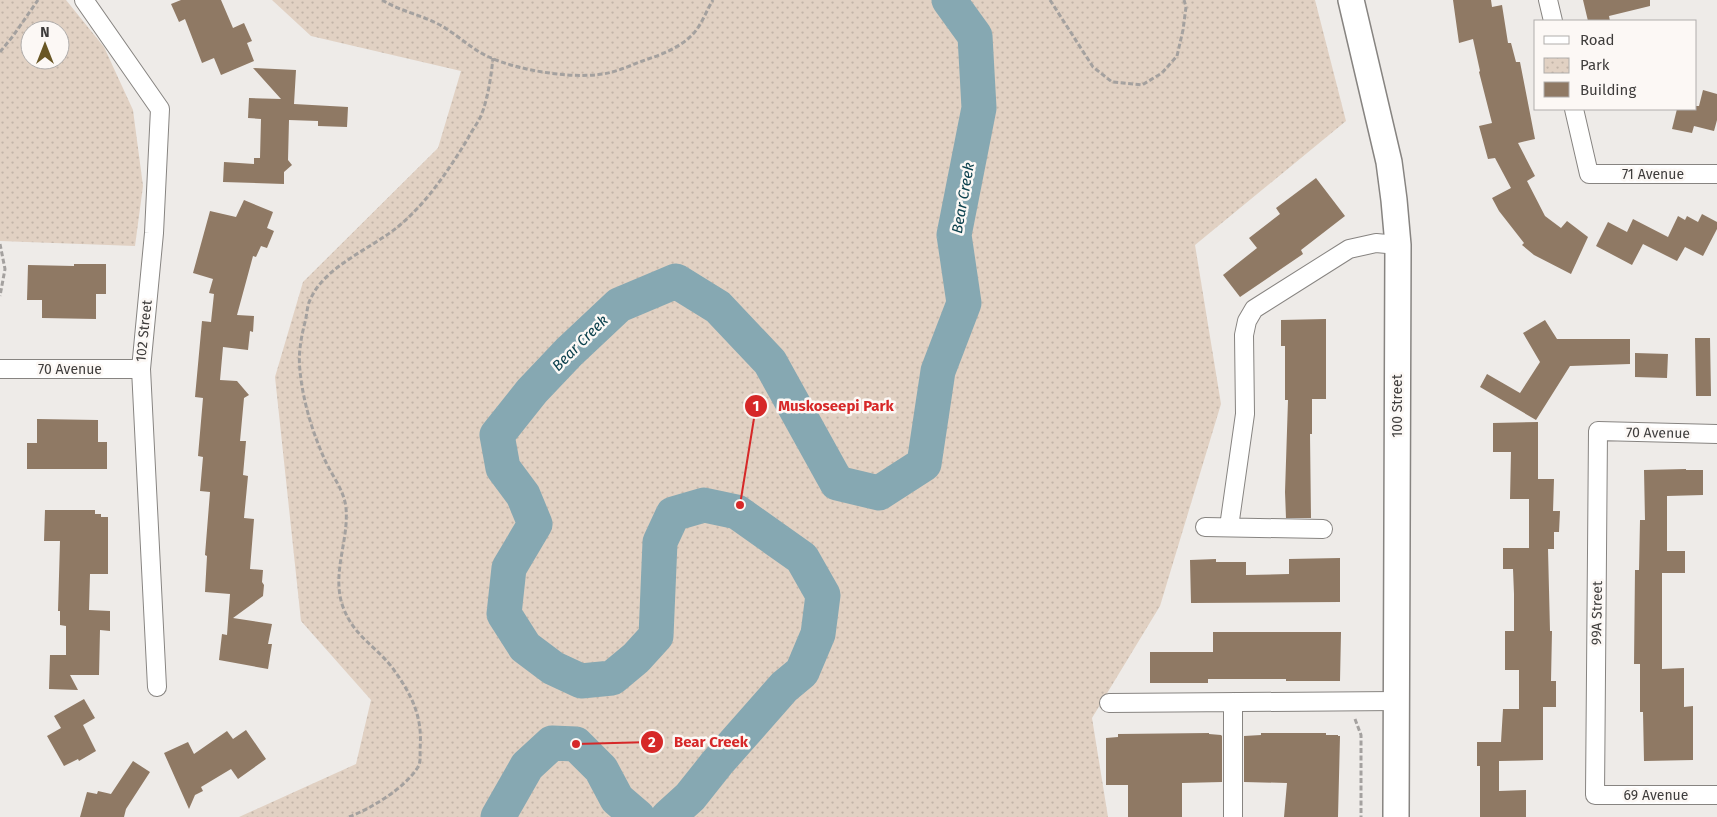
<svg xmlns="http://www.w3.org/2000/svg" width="1717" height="817" viewBox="0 0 1717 817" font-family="'Fira Sans',sans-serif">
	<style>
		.park { fill: url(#park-dots); fill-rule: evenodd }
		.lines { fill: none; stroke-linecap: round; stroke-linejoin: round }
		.river { stroke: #86a8b2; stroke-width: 35 }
		.building { fill: #8f7964 }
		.street-casing { stroke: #878481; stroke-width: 20 }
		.secondary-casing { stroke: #878481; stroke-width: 28 }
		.path { stroke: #a4a19f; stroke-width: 3; stroke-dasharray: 5 2.5; stroke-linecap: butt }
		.street { stroke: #fff; stroke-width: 18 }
		.secondary { stroke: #fff; stroke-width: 25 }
		.labels { text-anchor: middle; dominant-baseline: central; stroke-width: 5; stroke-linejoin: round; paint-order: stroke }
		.street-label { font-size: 14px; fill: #3e3c3b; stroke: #fcf8f5 }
		.water-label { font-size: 15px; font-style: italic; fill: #0d424e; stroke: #fcf8f5 }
		.leader { fill: none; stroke: #d62828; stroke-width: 2 }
		.callout-dot { fill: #d62828; stroke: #fcf8f5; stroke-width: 2 }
		.mark-label { font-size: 15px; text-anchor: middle; font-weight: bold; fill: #fff }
		.callout-label { font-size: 15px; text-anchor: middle; font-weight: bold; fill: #d62828; stroke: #fcf8f5; stroke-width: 5; stroke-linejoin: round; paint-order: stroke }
	</style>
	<defs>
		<pattern id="park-dots" width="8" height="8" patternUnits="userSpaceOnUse" patternTransform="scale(1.25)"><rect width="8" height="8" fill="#e1d1c3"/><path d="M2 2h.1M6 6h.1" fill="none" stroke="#c2b4a8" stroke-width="1.8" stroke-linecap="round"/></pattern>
	</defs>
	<rect width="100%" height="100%" fill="#eeebe8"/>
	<path class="park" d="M 0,0 L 66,0 L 104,47 L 133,110 L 143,186 L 135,246 L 0,241 ZM 30,30 L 60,30 L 60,60 L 30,60 Z
		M 272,0 L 1315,0 L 1346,121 L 1195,245 L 1221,404 L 1160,606 L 1092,718 L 1108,817 L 239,817 L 356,764 L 371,700 L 301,621 L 275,377 L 303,282 L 438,148 L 461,71 L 311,36 Z"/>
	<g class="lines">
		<path class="river" d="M 498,817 L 527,766 L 552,743 L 576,744 L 601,769 L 617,799 L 638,817
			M 668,817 L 690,797 L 717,763 L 784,687 L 802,672 L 818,634 L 823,595 L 802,558 L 737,512 L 704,505 L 673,514 L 660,542 L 656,636 L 636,658 L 612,678 L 581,681 L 553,668 L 525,647 L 504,614 L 509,568 L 535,524 L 523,495 L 503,468 L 497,435 L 532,391 L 569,352 L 619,305 L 676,281 L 718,307 L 770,362 L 837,483 L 879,493 L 924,464 L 938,371 L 964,303 L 954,235 L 979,108 L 975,36 L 949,0"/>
	</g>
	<path class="building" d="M 181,0 L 221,0 L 233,28 L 244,23 L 252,41 L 247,43 L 254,61 L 221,75 L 214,58 L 202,63 L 185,19 L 179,22 L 171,4 Z
		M 1453,0 L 1491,0 L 1492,7 L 1502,5 L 1508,43 L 1511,43 L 1516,62 L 1520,62 L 1535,139 L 1518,143 L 1535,176 L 1527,181 L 1545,216 L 1561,228 L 1567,221 L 1588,237 L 1571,274 L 1534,255 L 1522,245 L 1524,243 L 1499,211 L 1492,198 L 1511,188 L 1495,158 L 1488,159 L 1479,126 L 1492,123 L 1479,72 L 1480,71 L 1473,39 L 1459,43 Z
		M 1583,0 L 1650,0 L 1650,6 L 1609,16 L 1610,21 L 1588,21 Z
		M 253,68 L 296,70 L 294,104 L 348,107 L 347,127 L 318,126 L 318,121 L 289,120 L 288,160 L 292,165 L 284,172 L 284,184 L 223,182 L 224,162 L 254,164 L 254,158 L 260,158 L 261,119 L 248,118 L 249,98 L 281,99 Z
		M 1703,90 L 1717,94 L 1717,120 L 1714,131 L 1694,126 L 1692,133 L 1672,129 L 1677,109 L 1696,109 L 1696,106 L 1699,106 Z
		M 1316,178 L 1345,216 L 1301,250 L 1303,254 L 1240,297 L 1223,275 L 1257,248 L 1249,238 L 1280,214 L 1276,208 Z
		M 244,200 L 273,212 L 267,228 L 274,231 L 267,248 L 261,246 L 256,257 L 253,256 L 237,315 L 254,316 L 253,332 L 250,331 L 248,350 L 223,347 L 220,380 L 237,381 L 249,395 L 244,398 L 240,441 L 246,441 L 243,475 L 248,476 L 244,518 L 254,519 L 250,569 L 263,570 L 262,582 L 264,585 L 263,596 L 233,618 L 272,624 L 268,644 L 272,644 L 268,669 L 219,660 L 222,634 L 227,635 L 230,594 L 205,592 L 207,556 L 205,555 L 210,492 L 200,491 L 203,457 L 198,456 L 203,398 L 195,397 L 202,321 L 211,322 L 214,294 L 209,293 L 213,279 L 193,273 L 210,211 L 236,217 Z
		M 1702,214 L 1717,222 L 1717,229 L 1703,256 L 1685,247 L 1677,261 L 1643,244 L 1632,265 L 1596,246 L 1608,222 L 1627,232 L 1633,219 L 1668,237 L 1678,216 L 1685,220 L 1687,216 L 1698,222 Z
		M 74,264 L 106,264 L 106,294 L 96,294 L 96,319 L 42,318 L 42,300 L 27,300 L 28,265 L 74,266 Z
		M 1326,319 L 1326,399 L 1312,399 L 1312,434 L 1310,434 L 1311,518 L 1286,518 L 1285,492 L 1288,400 L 1285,400 L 1285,346 L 1281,346 L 1281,320 Z
		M 1545,320 L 1557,339 L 1630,339 L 1630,364 L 1570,366 L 1536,420 L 1480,387 L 1487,374 L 1520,393 L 1540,362 L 1523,333 Z
		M 1695,338 L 1710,338 L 1711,396 L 1696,396 Z
		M 1635,353 L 1668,354 L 1667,378 L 1635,377 Z
		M 37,419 L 98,420 L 98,442 L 107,442 L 107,469 L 27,469 L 27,443 L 37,443 Z
		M 1538,422 L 1538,479 L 1554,479 L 1553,511 L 1560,511 L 1559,532 L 1554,532 L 1554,549 L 1548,549 L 1550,631 L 1552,631 L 1551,681 L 1556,681 L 1556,707 L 1543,707 L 1543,760 L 1499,761 L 1499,791 L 1526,790 L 1526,817 L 1480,817 L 1480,766 L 1477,766 L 1477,742 L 1501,742 L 1503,709 L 1519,709 L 1519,670 L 1505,670 L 1505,631 L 1514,631 L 1514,594 L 1513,569 L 1503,569 L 1503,548 L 1529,548 L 1529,499 L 1510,499 L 1511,452 L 1493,452 L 1493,423 Z
		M 1686,469 L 1686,470 L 1703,470 L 1703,495 L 1667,496 L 1667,551 L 1685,551 L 1685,573 L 1662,573 L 1662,669 L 1684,668 L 1684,707 L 1693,706 L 1693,760 L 1644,761 L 1643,712 L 1640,712 L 1640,664 L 1634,664 L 1635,570 L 1639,570 L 1640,520 L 1645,520 L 1644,470 Z
		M 45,510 L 95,510 L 95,514 L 101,514 L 101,517 L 108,517 L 108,574 L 90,574 L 89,610 L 110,611 L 110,631 L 100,630 L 99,675 L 70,675 L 78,690 L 49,689 L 50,655 L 66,655 L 66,626 L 60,625 L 60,611 L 58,611 L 60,541 L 44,541 Z
		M 1340,558 L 1340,602 L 1191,603 L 1190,560 L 1216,559 L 1216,562 L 1246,562 L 1246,575 L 1289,574 L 1289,559 Z
		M 1213,632 L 1341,632 L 1340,681 L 1286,681 L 1286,679 L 1208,679 L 1208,683 L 1150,683 L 1150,652 L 1213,652 Z
		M 84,699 L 95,718 L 83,725 L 96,751 L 79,761 L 78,759 L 64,766 L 47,736 L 61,728 L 54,716 Z
		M 246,730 L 266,759 L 238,779 L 231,769 L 201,787 L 203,791 L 195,795 L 189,809 L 164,753 L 188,742 L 194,754 L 227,731 L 233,739 Z
		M 1209,733 L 1209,734 L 1221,735 L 1222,736 L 1222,782 L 1182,783 L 1182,817 L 1128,817 L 1128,785 L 1106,785 L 1106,738 L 1118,737 L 1118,734 Z
		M 1261,733 L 1326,733 L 1326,735 L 1338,735 L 1338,736 L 1340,736 L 1338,817 L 1284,817 L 1287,783 L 1244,782 L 1244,736 L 1261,735 Z
		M 133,761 L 150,772 L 126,809 L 124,817 L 80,817 L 87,792 L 97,794 L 98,791 L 111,794 Z"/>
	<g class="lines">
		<g class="street-casing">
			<path id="street" d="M 84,0 L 160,109 L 154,233 L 141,369 L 157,687
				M 1548,0 L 1553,21
				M 1574,109 L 1589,174 L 1717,174
				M 0,369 L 141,369
				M 1717,434 L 1598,431 L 1595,795 L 1717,795
				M 1205,527 L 1323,529
				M 1229,527 L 1245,414 L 1244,335 L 1247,321 L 1254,309 L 1349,249 L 1376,243 L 1398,245
				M 1109,703 L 1396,701
				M 1233,817 L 1233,702"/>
		</g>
		<g class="secondary-casing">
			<path id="secondary" d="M 1351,0 L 1389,162 L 1394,200 L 1398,245 L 1396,817"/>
		</g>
		<path class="path" d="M 382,0 C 398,10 417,14 434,22 C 454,31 469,48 489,57 C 519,71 581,81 612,72 C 624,69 636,63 648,59 C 663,54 680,47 691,36 C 701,27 706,11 713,0
			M 1050,0 L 1093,67 L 1112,82 L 1142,85 L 1162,73 L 1177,56 L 1183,30 L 1186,7 L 1184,0
			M 0,52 L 13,36 L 38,0
			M 0,244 L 5,269 L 0,296
			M 1355,719 L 1361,735 L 1361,817
			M 349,817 C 372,808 405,788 418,767 C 421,762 420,755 420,749 C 423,716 411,693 391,666 C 373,644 354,636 343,607 C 331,574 349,541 346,508 C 344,489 331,475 324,458 C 312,431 303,401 300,371 C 298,354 301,338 305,322 C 307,315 307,306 310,300 C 325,265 372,249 400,225 C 428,201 448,171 467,140 C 471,132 477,124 481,116 C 488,98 491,77 493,58"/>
		<use href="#street" class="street"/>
		<use href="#secondary" class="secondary"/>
	</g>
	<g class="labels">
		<g class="street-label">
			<text x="1653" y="174">71 Avenue</text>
			<text transform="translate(144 331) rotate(-84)">102 Street</text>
			<text x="70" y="369">70 Avenue</text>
			<text transform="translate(1397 406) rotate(-90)">100 Street</text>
			<text transform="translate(1658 433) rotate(1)">70 Avenue</text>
			<text transform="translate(1597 613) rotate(-89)">99A Street</text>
			<text x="1656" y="795">69 Avenue</text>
		</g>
		<g class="water-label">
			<text transform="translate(963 198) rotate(-80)">Bear Creek</text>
			<text transform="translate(580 343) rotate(-45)">Bear Creek</text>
		</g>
	</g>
	<path class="leader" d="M740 505L756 406M576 744L652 742"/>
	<g class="callout-dot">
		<circle cx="740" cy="505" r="5"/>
		<circle cx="576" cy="744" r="5"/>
		<circle cx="756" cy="406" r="12"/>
		<circle cx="652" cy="742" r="12"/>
	</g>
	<g class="mark-label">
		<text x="756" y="411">1</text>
		<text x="652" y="747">2</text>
	</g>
	<g class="callout-label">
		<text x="836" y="411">Muskoseepi Park</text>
		<text x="711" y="747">Bear Creek</text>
	</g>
	<rect x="1534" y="20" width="162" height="90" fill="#fcf8f5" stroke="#b0adab"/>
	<rect x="1544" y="36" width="25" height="8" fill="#ffffff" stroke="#b0adab"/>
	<text x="1580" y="45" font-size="15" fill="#3e3c3b">Road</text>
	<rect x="1544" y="58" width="25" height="15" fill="url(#park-dots)" stroke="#b0adab"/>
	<text x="1580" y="70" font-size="15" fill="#3e3c3b">Park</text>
	<rect x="1544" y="82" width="25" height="15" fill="#8f7964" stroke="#b0adab"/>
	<text x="1580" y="95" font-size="15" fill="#3e3c3b">Building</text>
	<g transform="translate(45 45)"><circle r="24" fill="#fcf8f5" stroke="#b0adab"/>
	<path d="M0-4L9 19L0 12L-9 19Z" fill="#695725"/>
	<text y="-8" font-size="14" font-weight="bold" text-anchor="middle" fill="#3e3c3b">N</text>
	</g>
</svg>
